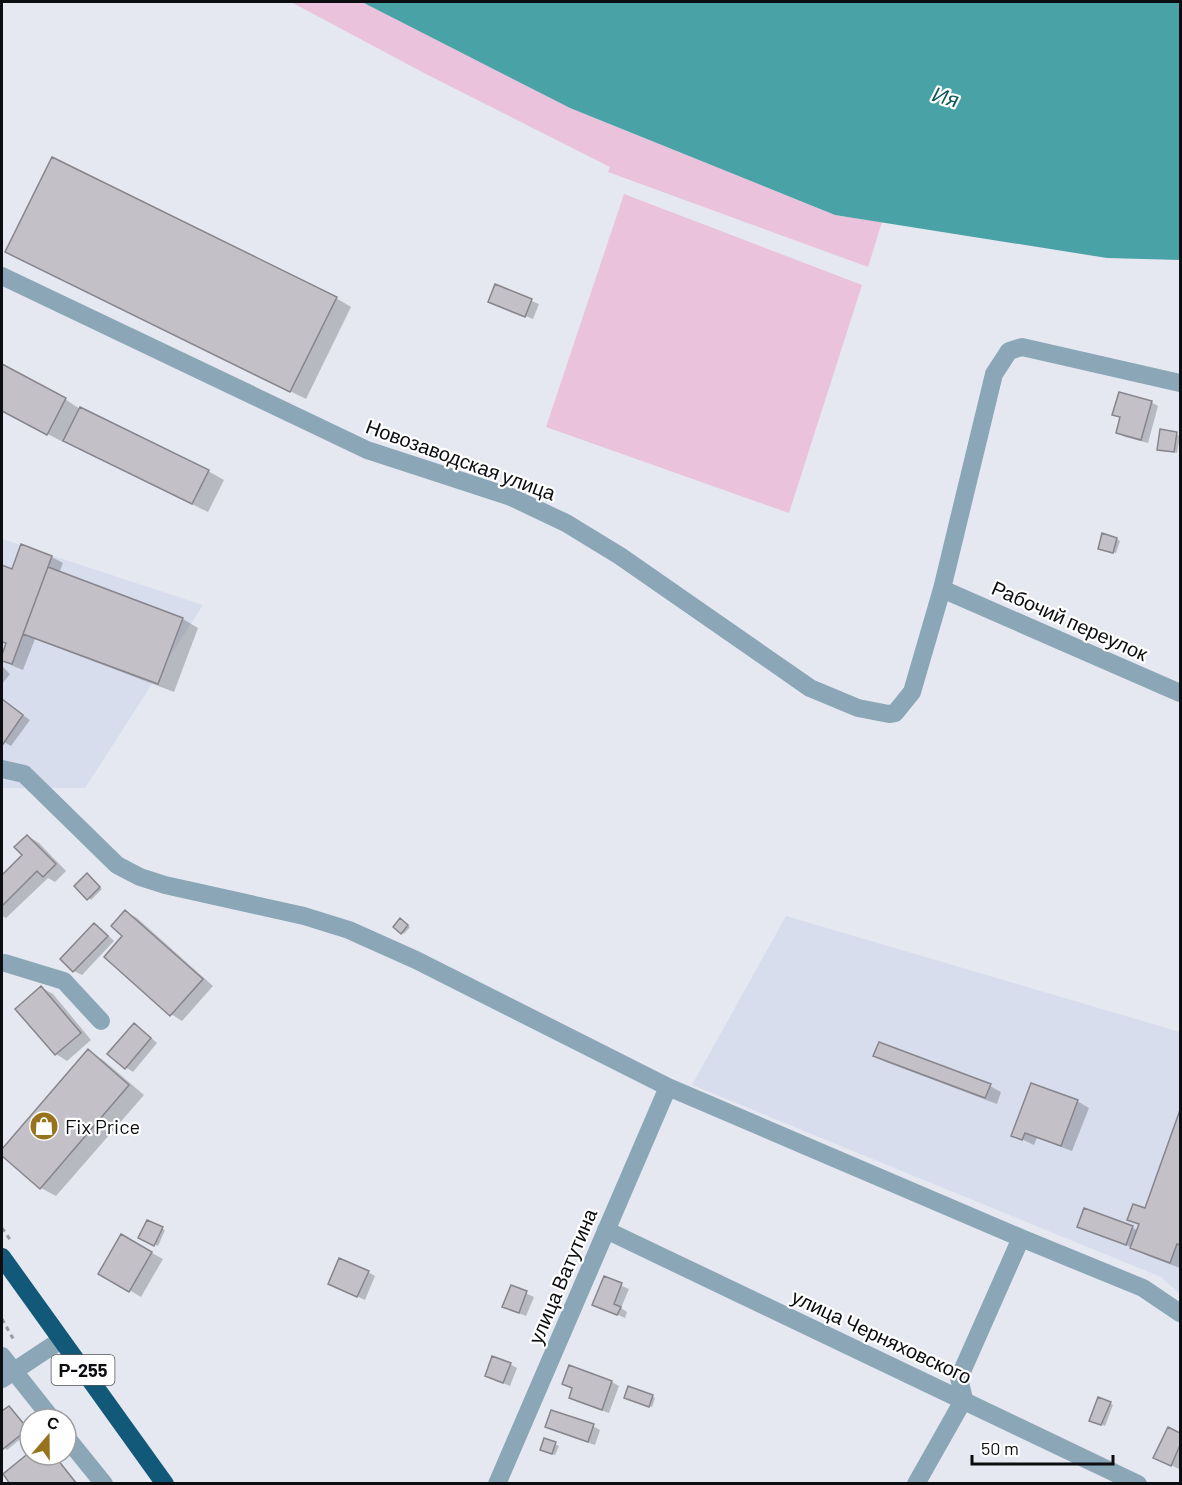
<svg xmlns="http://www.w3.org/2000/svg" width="1182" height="1485" viewBox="0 0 1182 1485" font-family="Barlow,sans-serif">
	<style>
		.built { fill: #d7ddec }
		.green { fill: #eac2dc }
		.water { fill: #49a2a6 }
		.shadow { fill: #0003 }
		.building { fill: #c3c0c8; stroke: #87848b; stroke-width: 1.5 }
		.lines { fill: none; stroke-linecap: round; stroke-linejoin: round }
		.path { stroke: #989ba1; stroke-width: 3; stroke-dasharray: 4.5 4.5; stroke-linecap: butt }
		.minor { stroke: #8ba6b6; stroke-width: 18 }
		.highway { stroke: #125879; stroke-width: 18 }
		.labels { text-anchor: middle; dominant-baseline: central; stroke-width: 4.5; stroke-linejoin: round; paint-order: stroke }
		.shield { fill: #fff; stroke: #555658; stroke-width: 1.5 }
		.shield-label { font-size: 18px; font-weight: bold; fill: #0c0d10 }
		.street-label { font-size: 20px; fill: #0c0d10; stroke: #fff }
		.poi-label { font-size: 20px; fill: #0c0d10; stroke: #fff; text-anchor: start }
		.water-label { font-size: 21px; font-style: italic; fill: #07575b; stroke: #fff }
	</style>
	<rect width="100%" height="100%" fill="#e5e8f0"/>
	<path class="built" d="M 2,539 L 203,605 L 85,788 L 2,788 Z
		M 786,916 L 1180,1032 L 1180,1294 L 1161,1277 L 692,1085 Z"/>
	<path class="green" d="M 291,2 L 362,2 L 570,108 L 835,215 L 882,222 L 868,267 L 608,172 L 610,167 L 424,73 Z
		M 624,194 L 862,285 L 789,513 L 546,427 Z"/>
	<path class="water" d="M 362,2 L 1180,2 L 1180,260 L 1107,258 L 835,215 L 570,108 Z"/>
	<path class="shadow" d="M 22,260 L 336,298 L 351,307 L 306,399 Z
		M 496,286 L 539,304 L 533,319 L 497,305 Z
		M 2,366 L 65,399 L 80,409 L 208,471 L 224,480 L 208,512 L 80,450 L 64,440 L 63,442 L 2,410 Z
		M 1151,402 L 1158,406 L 1148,443 L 1125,437 L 1117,433 L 1121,418 L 1114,414 Z
		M 1162,431 L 1180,436 L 1177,453 L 1158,449 Z
		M 1117,539 L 1120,541 L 1116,553 L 1103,550 Z
		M 52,557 L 63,563 L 59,573 L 183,619 L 198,628 L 174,692 L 35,639 L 23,670 L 13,666 L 2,659 L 7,645 L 2,642 L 2,567 L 13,571 Z
		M 2,666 L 10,674 L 2,684 Z
		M 2,700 L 30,720 L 11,746 L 2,741 Z
		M 27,836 L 39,843 L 66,871 L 55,882 L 48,878 L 6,918 L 2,916 L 2,877 L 24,855 Z
		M 90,877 L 102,889 L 91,900 L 88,898 Z
		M 126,912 L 137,918 L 213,986 L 182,1021 L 171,1014 L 125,936 Z
		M 404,922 L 410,927 L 404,934 L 401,932 Z
		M 95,925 L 102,929 L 114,941 L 82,975 L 74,971 L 62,959 Z
		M 42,988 L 53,994 L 91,1040 L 67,1061 L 56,1054 Z
		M 134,1025 L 141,1029 L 157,1043 L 133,1072 L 125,1067 Z
		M 88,1051 L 103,1060 L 144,1095 L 56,1196 L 41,1188 L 2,1154 L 2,1151 Z
		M 875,1056 L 990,1086 L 1001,1092 L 997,1104 L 886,1062 Z
		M 1077,1101 L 1089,1108 L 1072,1151 L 1037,1138 L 1034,1145 L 1013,1135 Z
		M 1180,1115 L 1180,1268 L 1148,1256 L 1131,1247 L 1086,1230 L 1079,1226 L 1132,1227 L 1138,1231 L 1140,1226 L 1129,1219 L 1146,1210 Z
		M 148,1222 L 165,1230 L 158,1246 L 140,1237 Z
		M 121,1236 L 163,1259 L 141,1297 L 100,1273 Z
		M 368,1272 L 375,1276 L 365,1300 L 337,1287 Z
		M 604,1278 L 629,1289 L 621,1308 L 627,1312 L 625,1318 L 601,1308 Z
		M 512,1287 L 534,1297 L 526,1316 L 511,1310 Z
		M 510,1364 L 517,1368 L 510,1386 L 486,1376 Z
		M 570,1367 L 612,1382 L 619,1386 L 609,1413 L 578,1402 L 570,1398 L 574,1389 L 564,1384 Z
		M 652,1396 L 655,1398 L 652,1407 L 629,1399 Z
		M 1110,1403 L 1113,1405 L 1105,1426 L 1094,1422 Z
		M 9,1408 L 12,1409 L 30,1431 L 7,1450 L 2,1445 L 2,1413 Z
		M 546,1426 L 593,1426 L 600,1430 L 595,1445 L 554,1431 Z
		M 1168,1429 L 1180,1435 L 1180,1464 L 1179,1469 L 1162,1461 Z
		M 545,1440 L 559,1446 L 555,1455 L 545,1451 Z"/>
	<path class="building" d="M 52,157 L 337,297 L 290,392 L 5,252 Z
		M 495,284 L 532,299 L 525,317 L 488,302 Z
		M 2,364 L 66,398 L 47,435 L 2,411 Z
		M 1119,392 L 1152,401 L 1141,440 L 1116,433 L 1120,417 L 1112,415 Z
		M 80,407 L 209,470 L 192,504 L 63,441 Z
		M 1160,429 L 1177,432 L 1174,452 L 1157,450 Z
		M 1102,533 L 1117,538 L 1113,553 L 1098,549 Z
		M 21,544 L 52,556 L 12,664 L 2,661 L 2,655 L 6,643 L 2,642 L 2,565 L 12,569 Z
		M 48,567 L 183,618 L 158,684 L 23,634 Z
		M 2,699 L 23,715 L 3,744 L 2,743 Z
		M 27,835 L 56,864 L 43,877 L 37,871 L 2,906 L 2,875 L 22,855 L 14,847 Z
		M 87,873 L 100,887 L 87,900 L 74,886 Z
		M 125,910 L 203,979 L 170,1016 L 104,957 L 122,936 L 111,926 Z
		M 400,918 L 408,925 L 401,934 L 393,927 Z
		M 94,923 L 108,936 L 73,972 L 60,959 Z
		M 41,986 L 81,1033 L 55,1055 L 15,1009 Z
		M 134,1023 L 151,1038 L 125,1069 L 107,1054 Z
		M 879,1042 L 991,1084 L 985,1098 L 873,1056 Z
		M 88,1049 L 129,1085 L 40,1189 L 2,1156 L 2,1149 Z
		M 1031,1083 L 1078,1100 L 1061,1146 L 1025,1133 L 1022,1140 L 1011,1136 Z
		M 1180,1110 L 1180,1245 L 1177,1244 L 1170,1263 L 1130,1248 L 1139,1224 L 1127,1220 L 1133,1204 L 1145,1208 Z
		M 1084,1208 L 1133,1226 L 1126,1245 L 1077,1227 Z
		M 147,1220 L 163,1227 L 154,1246 L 138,1238 Z
		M 121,1234 L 152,1252 L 129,1292 L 98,1274 Z
		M 339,1258 L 369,1271 L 357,1297 L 328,1284 Z
		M 604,1276 L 622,1283 L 614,1304 L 621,1307 L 617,1315 L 592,1305 Z
		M 511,1285 L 527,1291 L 519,1313 L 502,1307 Z
		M 492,1356 L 511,1363 L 503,1383 L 485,1376 Z
		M 569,1365 L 612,1381 L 602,1410 L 569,1398 L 572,1388 L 562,1384 Z
		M 628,1386 L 653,1395 L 649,1407 L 624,1398 Z
		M 1098,1397 L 1111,1402 L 1101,1425 L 1089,1421 Z
		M 9,1406 L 28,1429 L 3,1449 L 2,1447 L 2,1411 Z
		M 551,1410 L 594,1424 L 588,1442 L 545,1427 Z
		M 1168,1427 L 1180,1433 L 1180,1445 L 1171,1466 L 1153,1458 Z
		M 544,1438 L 556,1442 L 552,1454 L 540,1450 Z
		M 30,1452 L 30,1455 L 54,1455 L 77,1484 L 10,1484 L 3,1474 Z"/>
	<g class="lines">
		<path class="path" d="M 2,1228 L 11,1241
			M 2,1319 L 15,1342"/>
		<path class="minor" d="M 2,276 L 367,450 L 511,497 L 566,523 L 620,556 L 810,688 L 858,708 L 889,714 L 895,713 L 912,692 L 942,589 L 994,374 L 1009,351 L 1022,347 L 1180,383
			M 942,589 L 1180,693
			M 2,769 L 24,774 L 117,865 L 140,877 L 165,885 L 304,916 L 349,930 L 416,960 L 668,1087 L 1021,1238 L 1143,1288 L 1180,1313
			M 5,963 L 64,981 L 101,1021
			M 606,1230 L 1138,1484
			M 2,1356 L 52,1419
			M 2,1379 L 61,1340
			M 964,1399 L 959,1378 L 1021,1238
			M 66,1437 L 104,1484
			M 497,1484 L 668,1087
			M 916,1484 L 964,1399"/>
		<path class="highway" d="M 2,1257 L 165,1484"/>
	</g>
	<defs>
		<g id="shop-disc" transform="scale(1.5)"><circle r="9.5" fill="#98731d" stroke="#fff"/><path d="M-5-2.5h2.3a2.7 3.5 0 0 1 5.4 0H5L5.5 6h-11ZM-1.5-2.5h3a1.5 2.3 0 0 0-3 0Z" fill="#fff"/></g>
	</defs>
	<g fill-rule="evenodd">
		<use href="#shop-disc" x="44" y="1126"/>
	</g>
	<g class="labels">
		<rect class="shield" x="51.5" y="1355" width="63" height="30" rx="4.5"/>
		<g class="shield-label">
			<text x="83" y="1370">Р-255</text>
		</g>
		<g class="street-label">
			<text transform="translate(461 459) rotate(20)">Новозаводская улица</text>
			<text transform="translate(1070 620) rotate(24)">Рабочий переулок</text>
			<text transform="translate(562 1276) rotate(-67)">улица Ватутина</text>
			<text transform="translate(882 1336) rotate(25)">улица Черняховского</text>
		</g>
		<g class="poi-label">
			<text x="65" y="1126">Fix Price</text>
		</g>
		<g class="water-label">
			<text transform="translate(946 96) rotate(16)">Ия</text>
		</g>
	</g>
	<rect width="1182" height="1485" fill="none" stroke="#0c0d10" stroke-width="6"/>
	<g transform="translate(48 1437) rotate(20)"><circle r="28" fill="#ffffff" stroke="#9e9e9f" stroke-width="1.5"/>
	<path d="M0-4.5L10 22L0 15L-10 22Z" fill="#98731d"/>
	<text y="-9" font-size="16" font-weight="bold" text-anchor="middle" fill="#0c0d10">С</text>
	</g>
	<path d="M972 1455v9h141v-9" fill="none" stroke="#0c0d10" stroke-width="3"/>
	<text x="981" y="1455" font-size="18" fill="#0c0d10" stroke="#ffffff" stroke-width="4.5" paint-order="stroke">50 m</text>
</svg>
